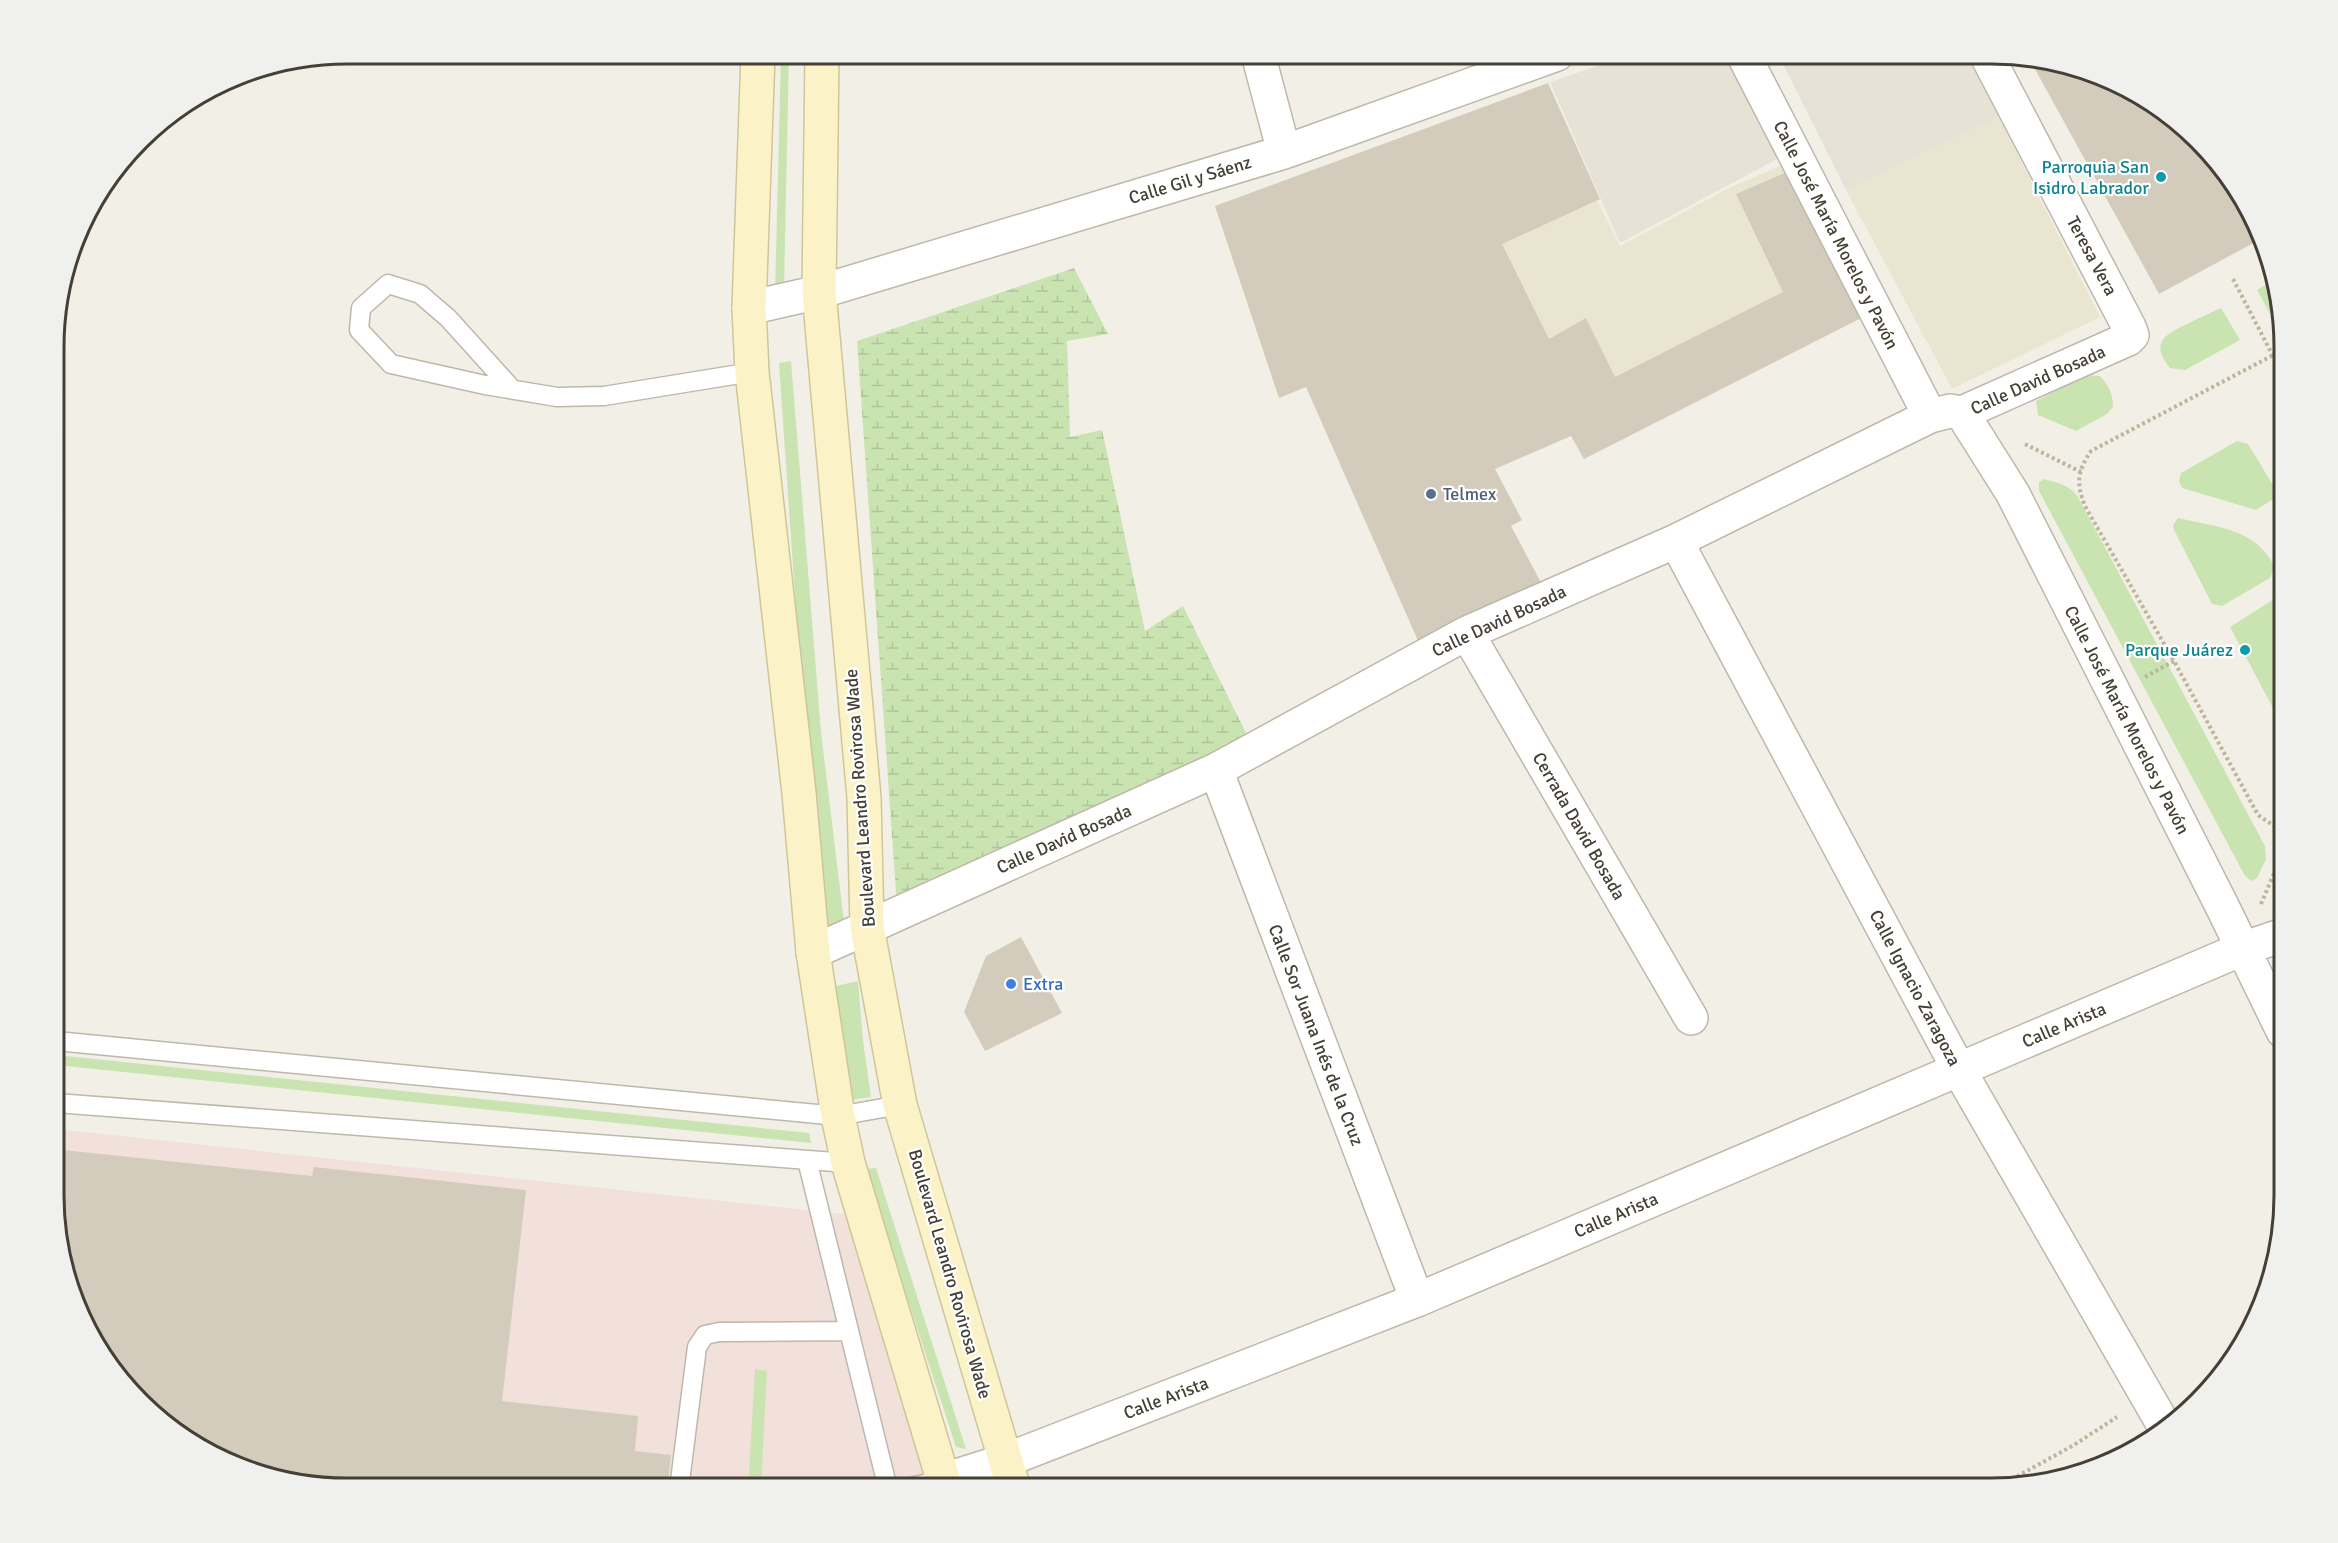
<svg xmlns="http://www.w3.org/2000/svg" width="2338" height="1543" viewBox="0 0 2338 1543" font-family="Signika,sans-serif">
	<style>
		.residential { fill: #e6e2d5 }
		.education { fill: #eae5d1 }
		.medical { fill: #f2e0da }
		.wetland { fill: url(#wetland-marsh) }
		.park { fill: #c9e4b1 }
		.building { fill: #d3ccbd }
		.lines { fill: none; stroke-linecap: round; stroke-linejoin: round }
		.service-casing { stroke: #bdb8aa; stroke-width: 21 }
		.minor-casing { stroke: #bdb8aa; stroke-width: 36 }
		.tertiary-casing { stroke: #bdb8aa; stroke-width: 36 }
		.secondary-casing { stroke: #cfc598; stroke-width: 36 }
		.path { stroke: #beb59c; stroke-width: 4; stroke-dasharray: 3 3; stroke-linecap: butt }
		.service { stroke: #fff; stroke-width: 18 }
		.minor { stroke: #fff; stroke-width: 33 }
		.tertiary { stroke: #fff; stroke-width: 33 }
		.secondary { stroke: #fbf3c7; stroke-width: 33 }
		.culture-dot { fill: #0f9aa8; stroke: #fff; stroke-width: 2 }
		.service-dot { fill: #5c6f8a; stroke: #fff; stroke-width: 2 }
		.shop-dot { fill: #3f7fe0; stroke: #fff; stroke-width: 2 }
		.labels { text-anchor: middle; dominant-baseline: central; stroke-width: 4.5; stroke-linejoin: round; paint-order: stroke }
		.culture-label { font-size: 18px; fill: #0d838f; stroke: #fff; text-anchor: end }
		.street-label { font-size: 18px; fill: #454036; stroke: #fff }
		.service-label { font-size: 18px; fill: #4e5e75; stroke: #fff; text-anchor: start }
		.shop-label { font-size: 18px; fill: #366cbe; stroke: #fff; text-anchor: start }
		.rim { fill: none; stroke: #454036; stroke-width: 3 }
	</style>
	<defs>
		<pattern id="wetland-marsh" width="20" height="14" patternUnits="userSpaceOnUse" patternTransform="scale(1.5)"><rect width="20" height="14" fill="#c9e4b1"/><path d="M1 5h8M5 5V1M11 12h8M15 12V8" fill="none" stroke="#aec599"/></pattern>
	</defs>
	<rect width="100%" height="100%" fill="#f2f0e6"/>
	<path class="residential" d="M 1633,54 L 1740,54 L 1783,156 L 1620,243 L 1550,82 Z
		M 1778,54 L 1969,54 L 1999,118 L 1846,190 Z"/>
	<path class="education" d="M 1546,86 L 1597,200 L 1620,246 L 1731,187 L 1789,162 L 1865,316 L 1584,459 L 1500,306 L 1279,398 L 1215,206 Z
		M 1999,118 L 2100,317 L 1952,389 L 1846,190 Z"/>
	<path class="medical" d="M 56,1129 L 852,1215 L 933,1489 L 347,1489 L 253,1474 L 184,1439 L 93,1343 L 56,1234 Z"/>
	<path class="wetland" d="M 1074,268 L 1108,334 L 1067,341 L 1070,437 L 1102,430 L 1145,631 L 1183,606 L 1250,741 L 897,906 L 857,341 Z"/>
	<path class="park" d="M 781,54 L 789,54 L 784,289 L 775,293 Z
		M 2275,279 L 2281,317 L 2274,321 L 2257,290 Z
		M 2221,308 L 2240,340 L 2185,370 L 2170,368 C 2151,344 2162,336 2185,325 C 2197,319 2209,313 2221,308 Z
		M 791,361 L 821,732 L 845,930 L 828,933 L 805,742 L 779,363 Z
		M 2086,375 L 2100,376 C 2109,386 2113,394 2113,407 L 2107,414 L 2076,431 L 2038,415 L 2036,401 Z
		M 2237,441 L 2248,444 L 2276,490 L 2275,498 L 2256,510 L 2182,488 L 2179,481 L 2181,473 Z
		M 2044,479 C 2058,483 2070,485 2078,497 L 2265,846 L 2266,859 L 2257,878 L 2251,881 L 2245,876 L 2039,491 L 2039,482 Z
		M 2178,518 C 2215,527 2256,528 2274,566 L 2270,578 L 2222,606 L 2212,604 L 2174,530 L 2173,525 Z
		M 2282,594 L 2283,595 L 2283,727 L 2230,627 Z
		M 858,981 L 863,1041 L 871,1097 L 845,1101 L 836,986 Z
		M 56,1055 L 809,1133 L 811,1143 L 56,1065 Z
		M 876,1168 L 966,1449 L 956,1447 L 865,1169 Z
		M 755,1369 L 767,1371 L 761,1489 L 748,1489 Z"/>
	<path class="building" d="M 2030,60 L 2085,69 L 2154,104 L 2211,154 L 2245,201 L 2261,239 L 2159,294 Z
		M 1548,83 L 1600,199 L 1502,244 L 1549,339 L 1586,318 L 1615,377 L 1783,292 L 1736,194 L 1787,172 L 1865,316 L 1584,459 L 1571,436 L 1495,469 L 1522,520 L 1511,526 L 1546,592 L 1423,652 L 1306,387 L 1279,398 L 1215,206 Z
		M 1021,937 L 1062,1013 L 985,1051 L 964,1012 L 986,956 Z
		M 63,1150 L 312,1176 L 314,1167 L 526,1190 L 502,1401 L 638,1416 L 635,1451 L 671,1455 L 667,1489 L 347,1489 L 253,1474 L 184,1439 L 93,1343 L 56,1234 L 56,1185 Z"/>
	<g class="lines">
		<g class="service-casing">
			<path id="service" d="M 513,390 L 448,318 L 420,294 L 388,284 L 361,308 L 359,330 L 391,364 L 485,385 L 557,397 L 604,396 L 752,372
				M 56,1041 L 838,1116 L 900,1105
				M 56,1103 L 848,1163
				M 807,1160 L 888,1489
				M 679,1489 L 697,1347 L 705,1335 L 719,1332 L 849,1331
				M 900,1489 L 944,1480"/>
		</g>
		<g class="minor-casing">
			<path id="minor" d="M 1258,54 L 1284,152
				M 1743,54 L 1930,416
				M 749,308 L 819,292 L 1284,152 L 1557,54
				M 1962,413 L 2013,494 L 2222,906 L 2283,1031
				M 1676,541 L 1959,1070 L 2166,1429
				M 1467,633 L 1691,1018
				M 1216,770 L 1417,1300
				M 813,952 L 1216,770 L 1467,633 L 1676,541 L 1930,416 L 1950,411 L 1962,413 L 2128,339 L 2132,335 L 2129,327 L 1986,54"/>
		</g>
		<g class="tertiary-casing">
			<path id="tertiary" d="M 944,1480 L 1004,1461 L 1417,1300 L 2242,949 L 2283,935"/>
		</g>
		<g class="secondary-casing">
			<path id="secondary" d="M 758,54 L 749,308 L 752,372 L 799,793 L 813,952 L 838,1116 L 848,1163 L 946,1489
				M 822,54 L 819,292 L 864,798 L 867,927 L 900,1105 L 1014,1489"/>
		</g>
		<path class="path" d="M 2233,279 L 2273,356
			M 2283,350 L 2091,451 C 2077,472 2076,483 2085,506 L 2174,661 L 2258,815 L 2274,826 L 2283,828
			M 2025,444 L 2081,472
			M 2145,677 L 2174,661
			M 2261,904 L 2283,852
			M 1996,1488 L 2074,1445 L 2117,1417"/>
		<use href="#service" class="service"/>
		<use href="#minor" class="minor"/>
		<use href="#tertiary" class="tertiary"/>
		<use href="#secondary" class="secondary"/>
	</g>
	<g class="culture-dot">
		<circle cx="2161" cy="177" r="6"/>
		<circle cx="2245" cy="650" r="6"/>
	</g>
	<circle class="service-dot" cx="1431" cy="494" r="6"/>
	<circle class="shop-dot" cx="1011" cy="984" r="6"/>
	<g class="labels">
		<g class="culture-label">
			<text x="2149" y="167">Parroquia San<tspan x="2149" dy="21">Isidro Labrador</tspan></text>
			<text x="2233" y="650">Parque Juárez</text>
		</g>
		<g class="street-label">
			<text transform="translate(1190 180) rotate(-17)">Calle Gil y Sáenz</text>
			<text transform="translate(1836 235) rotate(63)">Calle José María Morelos y Pavón</text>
			<text transform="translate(2092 256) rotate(62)">Teresa Vera</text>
			<text transform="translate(2038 380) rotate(-24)">Calle David Bosada</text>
			<text transform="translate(1499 621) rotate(-25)">Calle David Bosada</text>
			<text transform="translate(2127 720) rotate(63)">Calle José María Morelos y Pavón</text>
			<text transform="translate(860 798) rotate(-94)">Boulevard Leandro Rovirosa Wade</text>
			<text transform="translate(1579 826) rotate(60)">Cerrada David Bosada</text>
			<text transform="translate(1064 839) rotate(-24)">Calle David Bosada</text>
			<text transform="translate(1915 988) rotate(62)">Calle Ignacio Zaragoza</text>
			<text transform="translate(2064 1025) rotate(-23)">Calle Arista</text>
			<text transform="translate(1316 1035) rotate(69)">Calle Sor Juana Inés de la Cruz</text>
			<text transform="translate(1616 1215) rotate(-23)">Calle Arista</text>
			<text transform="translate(950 1274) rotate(74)">Boulevard Leandro Rovirosa Wade</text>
			<text transform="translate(1166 1398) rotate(-21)">Calle Arista</text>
		</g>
		<g class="service-label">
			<text x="1443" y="494">Telmex</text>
		</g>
		<g class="shop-label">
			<text x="1023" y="984">Extra</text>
		</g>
	</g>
	<path d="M0 0H2338V1543H0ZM347 64H1991A283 283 0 0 1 2274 347V1195A283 283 0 0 1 1991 1478H347A283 283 0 0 1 64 1195V347A283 283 0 0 1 347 64Z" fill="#f0f0ef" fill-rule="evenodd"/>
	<path class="rim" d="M347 64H1991A283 283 0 0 1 2274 347V1195A283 283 0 0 1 1991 1478H347A283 283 0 0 1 64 1195V347A283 283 0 0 1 347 64Z"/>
</svg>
